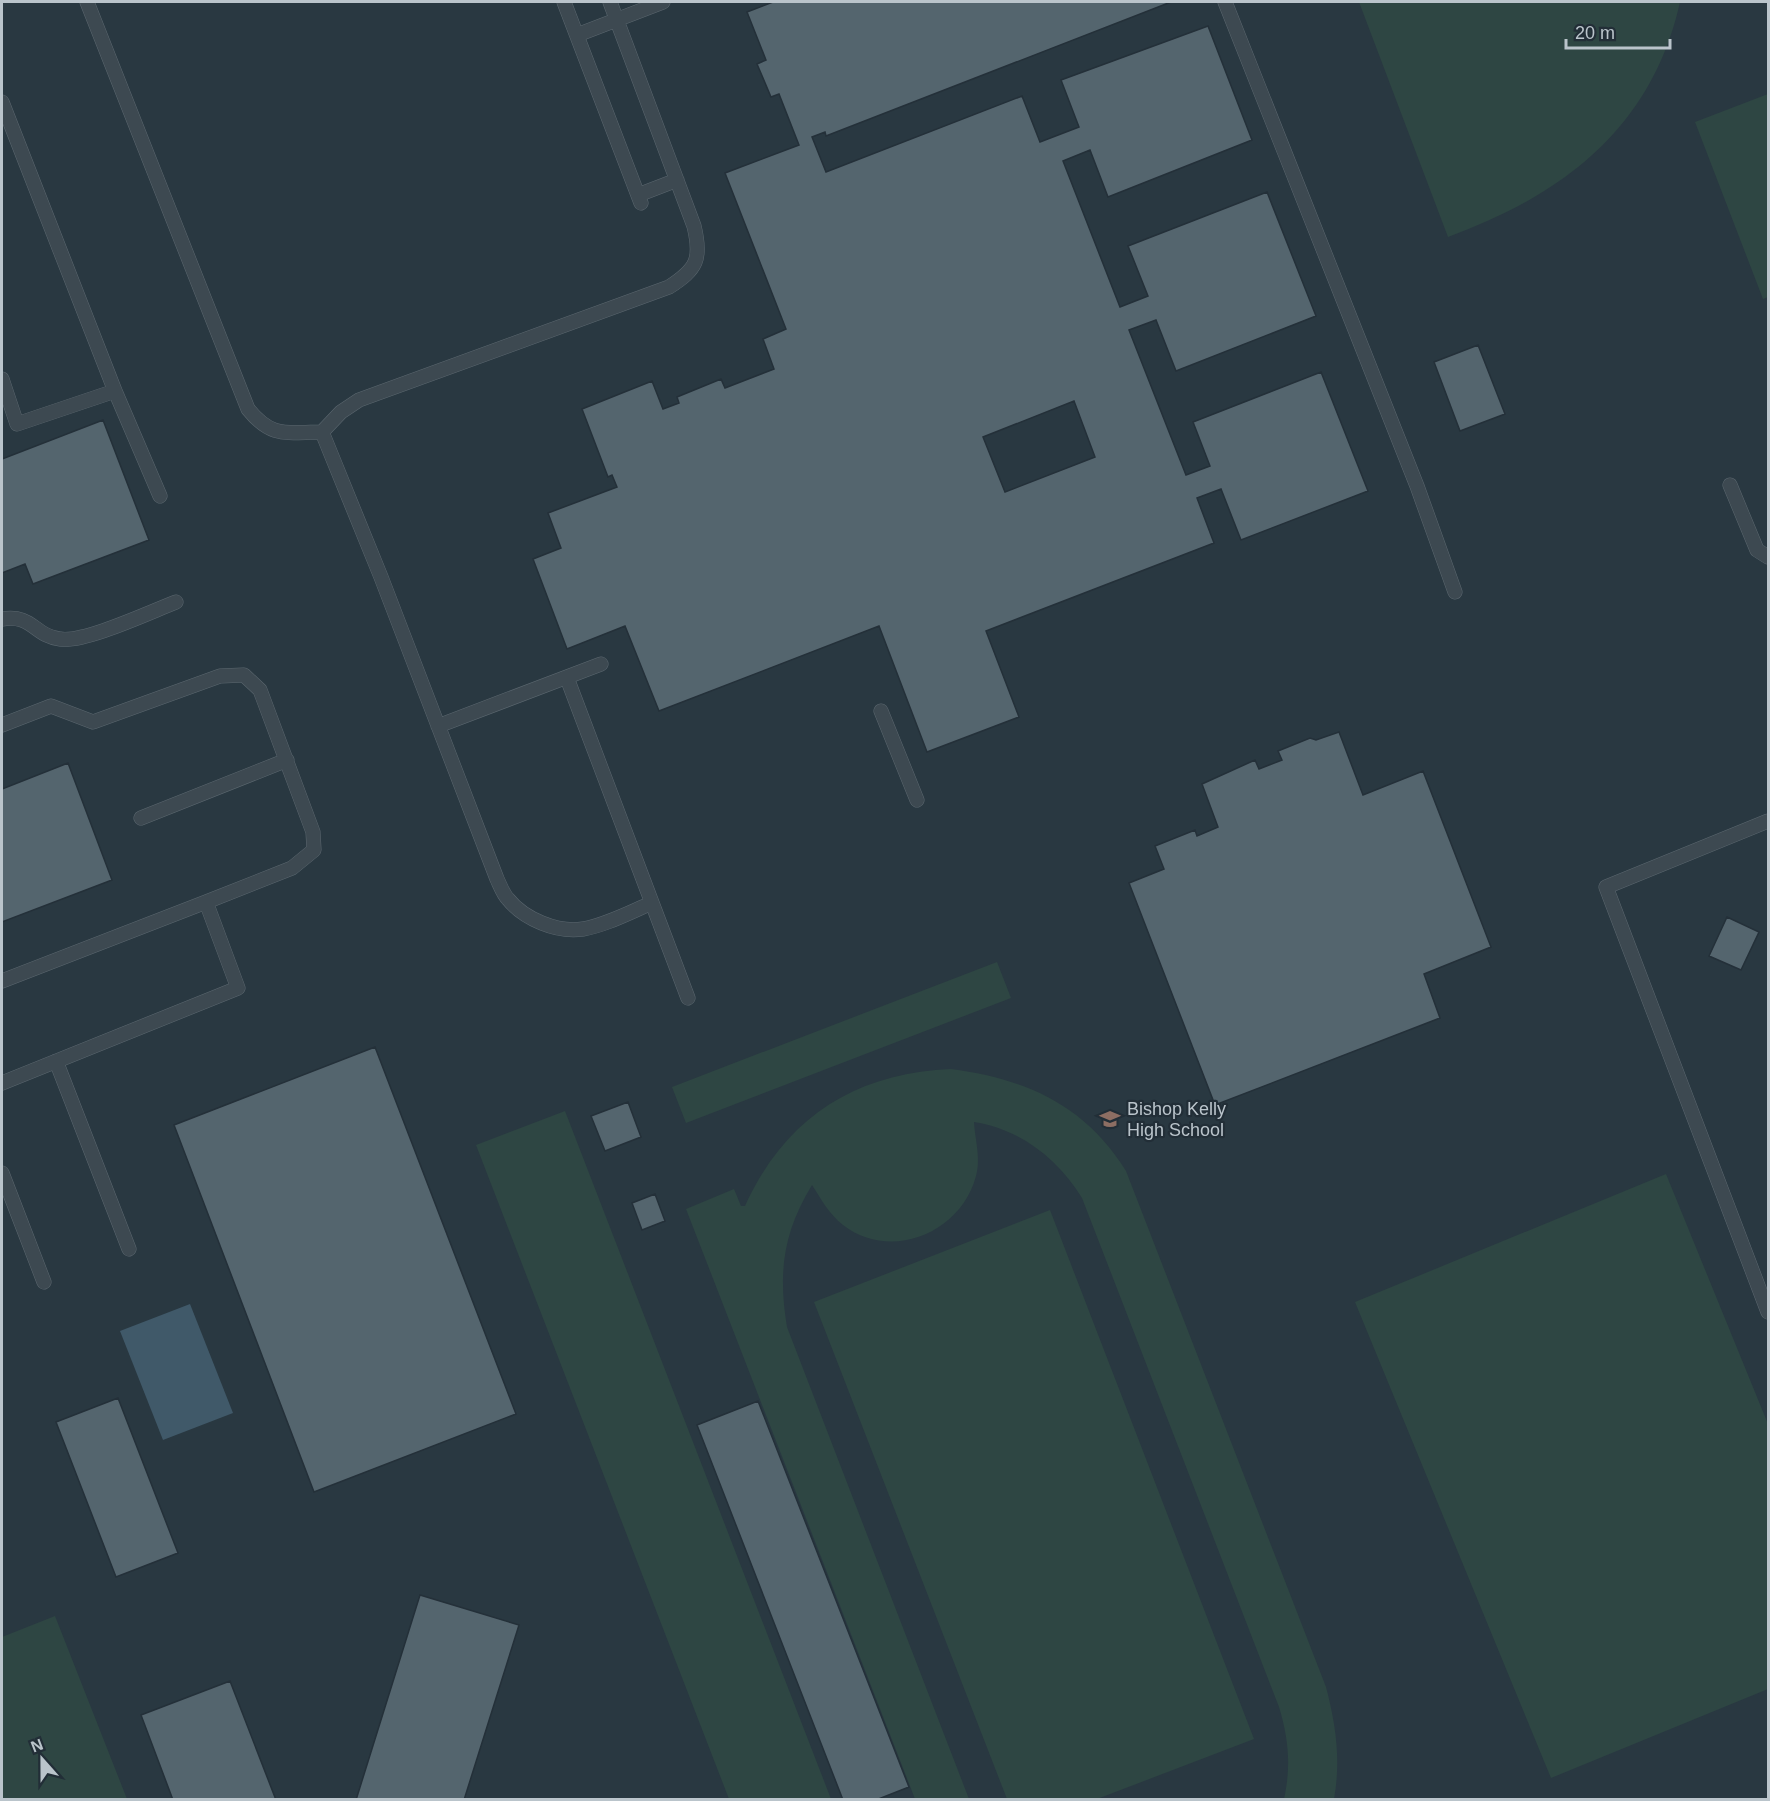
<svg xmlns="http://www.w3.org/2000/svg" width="1770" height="1801" viewBox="0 0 1770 1801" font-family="Helvetica,sans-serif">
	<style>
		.green { fill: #2e4643 }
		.water { fill: #405969 }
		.building { fill: #54656e; stroke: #243039; stroke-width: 1.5; fill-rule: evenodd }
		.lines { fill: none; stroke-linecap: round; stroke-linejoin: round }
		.service-casing { stroke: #5b676f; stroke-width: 15 }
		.service { stroke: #3d4951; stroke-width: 14 }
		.labels { text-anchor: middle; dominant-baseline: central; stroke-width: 4.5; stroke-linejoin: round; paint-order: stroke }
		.poi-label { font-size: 18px; fill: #bac4cb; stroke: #222e37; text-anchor: start }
	</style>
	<rect width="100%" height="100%" fill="#293841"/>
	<path class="green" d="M 1359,2 L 1680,2 C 1652,128 1563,195 1448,237 Z
		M 1768,94 L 1768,297 L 1763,299 L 1695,122 Z
		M 997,962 L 1011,998 L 686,1123 L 672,1087 Z
		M 951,1069 C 1026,1079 1085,1105 1126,1171 L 1326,1687 C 1336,1725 1341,1761 1334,1799 L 1284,1799 C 1291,1767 1289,1740 1279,1707 L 1082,1198 C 1058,1159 1020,1129 974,1122 C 975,1140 981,1157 976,1176 C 961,1233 891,1262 843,1225 C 829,1214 821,1199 812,1185 C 783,1233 778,1272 787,1327 L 969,1799 L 915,1799 L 686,1209 L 734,1189 L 741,1206 L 745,1206 C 785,1118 855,1073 951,1069 Z
		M 565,1111 L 831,1799 L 729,1799 L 476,1145 Z
		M 1666,1174 L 1768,1424 L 1768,1689 L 1551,1778 L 1355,1302 Z
		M 1050,1210 L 1254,1739 L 1097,1799 L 1007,1799 L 814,1302 Z
		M 55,1616 L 127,1799 L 2,1799 L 2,1637 Z"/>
	<path class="water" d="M 190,1304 L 233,1413 L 163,1440 L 120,1331 Z"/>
	<path class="building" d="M 773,2 L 1171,2 L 826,136 L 825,132 L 812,137 L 826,172 L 1022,96 L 1040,142 L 1079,127 L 1061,80 L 1208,26 L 1252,140 L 1108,197 L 1090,150 L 1063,161 L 1120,307 L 1148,296 L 1128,246 L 1267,192 L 1316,316 L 1176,371 L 1156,320 L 1129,330 L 1186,475 L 1210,466 L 1193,422 L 1321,372 L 1368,491 L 1241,540 L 1221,489 L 1197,498 L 1214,543 L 986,631 L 1019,717 L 927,752 L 879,626 L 659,711 L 625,626 L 567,649 L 533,559 L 561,548 L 548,513 L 617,487 L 612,475 L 608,477 L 582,409 L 652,381 L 663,409 L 679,403 L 677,397 L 721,379 L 725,388 L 774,369 L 763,339 L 786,329 L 725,173 L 799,145 L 779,94 L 771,97 L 757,64 L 766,60 L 747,12 ZM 1074,401 L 1095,457 L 1005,492 L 983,437 Z
		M 1478,345 L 1505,414 L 1460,431 L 1434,362 Z
		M 103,420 L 149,540 L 33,584 L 25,564 L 2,573 L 2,459 Z
		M 1339,732 L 1363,795 L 1423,771 L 1491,947 L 1424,974 L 1440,1018 L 1215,1105 L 1129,883 L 1164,869 L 1155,846 L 1195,830 L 1197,836 L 1218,827 L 1202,784 L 1255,760 L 1259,769 L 1282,760 L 1278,751 L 1310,738 L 1316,740 Z
		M 68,763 L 112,880 L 2,922 L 2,789 Z
		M 1727,917 L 1759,932 L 1741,970 L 1709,956 Z
		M 375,1047 L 516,1414 L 314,1492 L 174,1125 Z
		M 628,1102 L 641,1137 L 605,1151 L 591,1116 Z
		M 655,1194 L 665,1221 L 642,1230 L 632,1203 Z
		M 118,1398 L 178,1553 L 116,1577 L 56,1422 Z
		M 758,1401 L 909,1787 L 876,1800 L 843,1800 L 697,1425 Z
		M 420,1595 L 519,1625 L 464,1800 L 356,1800 Z
		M 230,1681 L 276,1800 L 173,1800 L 141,1715 Z"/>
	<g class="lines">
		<g class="service-casing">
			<path id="service" d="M 87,2 L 248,409 C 272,439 287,432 322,432 L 341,412 L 359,400 L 669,287 C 697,269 702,259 694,226 L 610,2
				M 564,2 L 641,203
				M 1225,2 L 1417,486 L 1455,592
				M 577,35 L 663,2
				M 2,102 L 115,391 L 160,496
				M 638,195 L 677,180
				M 2,379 L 17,424 L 115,391
				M 322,432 L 381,577 L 497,879 C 500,885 503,894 508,899 C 524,919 557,933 583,929 C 606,925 630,912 652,903
				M 1730,485 L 1757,550 L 1768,557
				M 2,619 C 33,614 34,636 60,639 C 84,643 150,612 176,602
				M 567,678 L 688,998
				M 881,711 L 917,800
				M 2,725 L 51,706 L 93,722 L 220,676 L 244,675 L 260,690 L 313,832 L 314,850 L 292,868 L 206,902
				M 438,726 L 601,664
				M 141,818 L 287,760
				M 1768,821 L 1606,887 L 1768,1312
				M 2,981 L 206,902 L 238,988 L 2,1083
				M 56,1061 L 129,1249
				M 2,1173 L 44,1282"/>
		</g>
		<use href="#service" class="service"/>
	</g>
	<defs>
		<g id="school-bare" transform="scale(1.62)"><path d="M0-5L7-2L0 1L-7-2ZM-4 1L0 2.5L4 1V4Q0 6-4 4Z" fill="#8d6e63" stroke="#222e37" stroke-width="2.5" paint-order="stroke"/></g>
	</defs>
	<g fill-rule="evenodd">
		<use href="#school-bare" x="1110" y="1119"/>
	</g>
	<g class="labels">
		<g class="poi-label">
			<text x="1127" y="1109">Bishop Kelly<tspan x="1127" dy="21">High School</tspan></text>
		</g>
	</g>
	<rect width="1770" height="1801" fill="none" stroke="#bac4cb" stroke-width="6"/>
	<g transform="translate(42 1759) rotate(339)" stroke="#222e37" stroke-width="4.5" paint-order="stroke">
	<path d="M0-4.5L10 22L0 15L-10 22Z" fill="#bac4cb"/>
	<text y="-9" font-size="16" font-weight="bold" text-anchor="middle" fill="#bac4cb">N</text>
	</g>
	<path d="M1566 39v9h104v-9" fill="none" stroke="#bac4cb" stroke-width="3"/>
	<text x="1575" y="39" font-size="18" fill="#bac4cb" stroke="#222e37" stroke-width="4.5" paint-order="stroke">20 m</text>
</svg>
